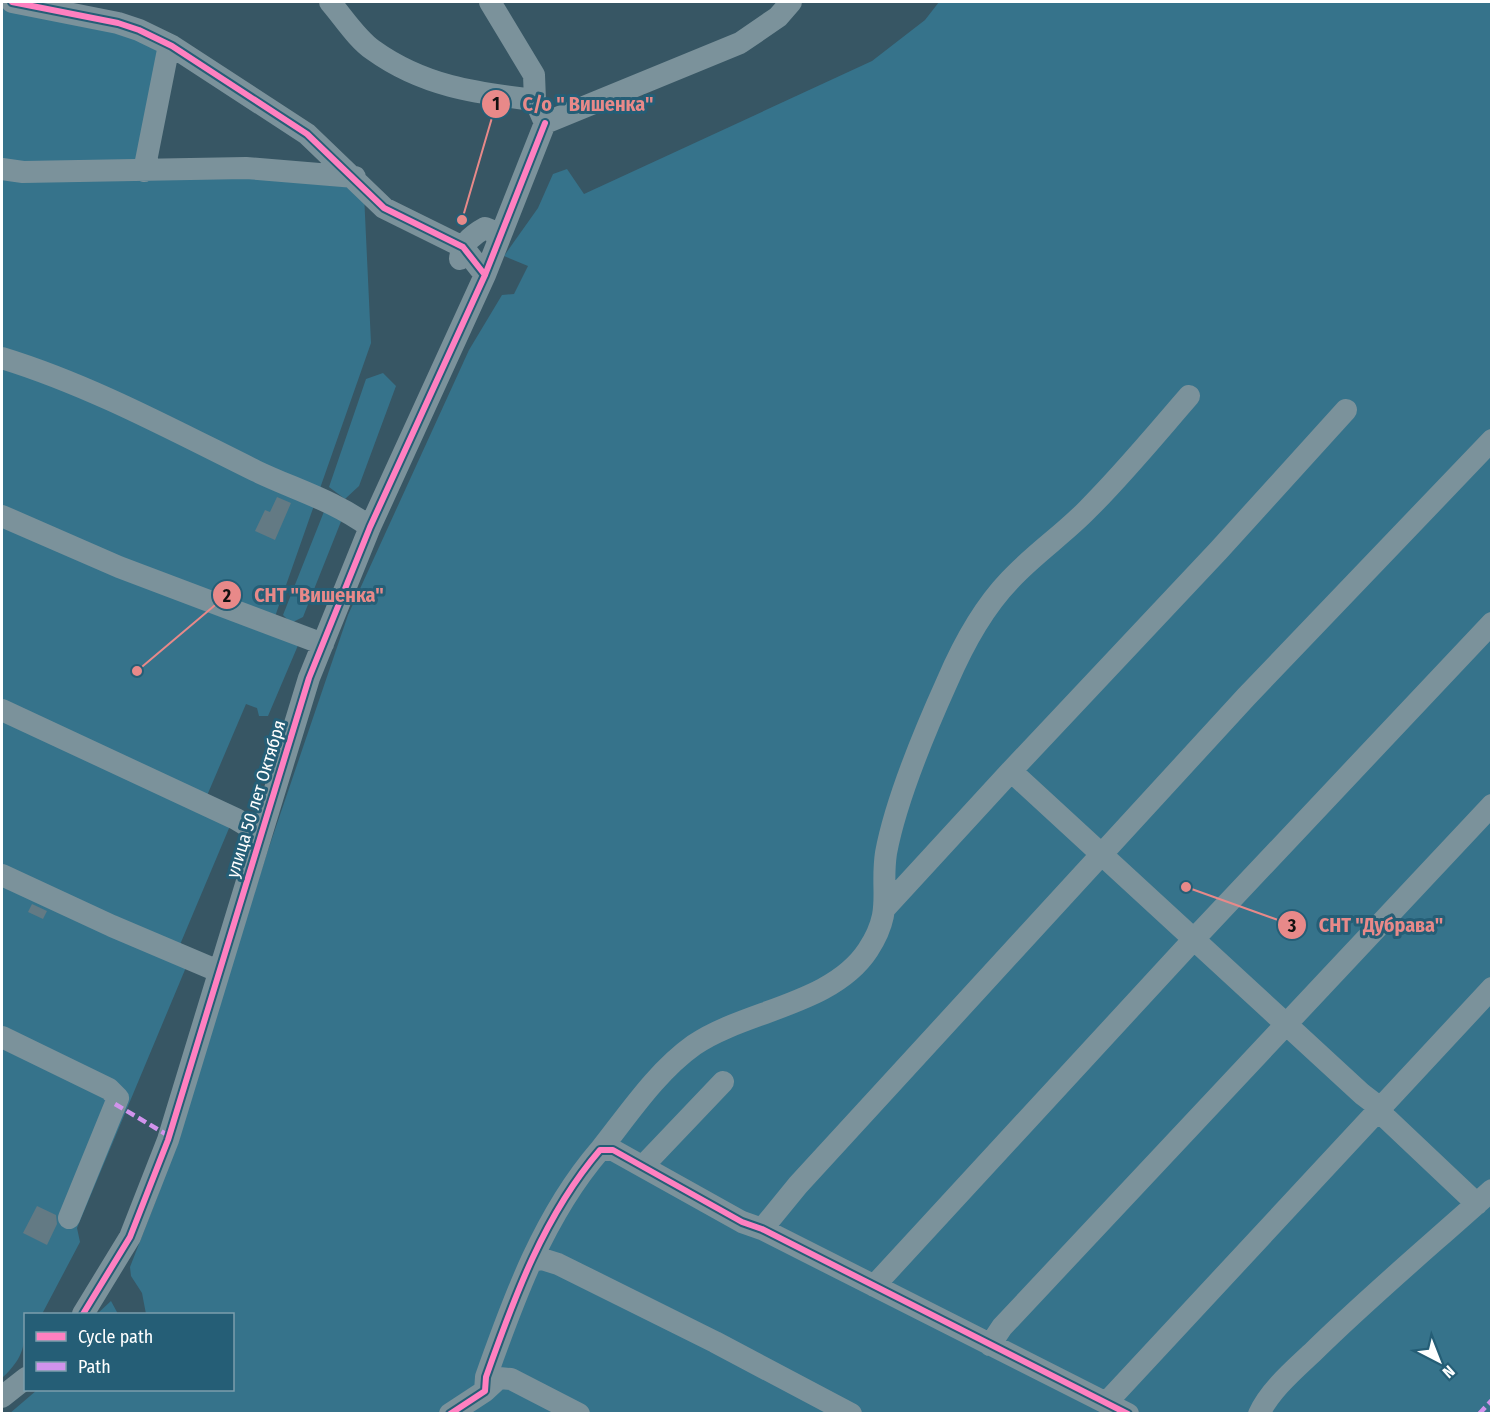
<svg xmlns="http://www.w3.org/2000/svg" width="1493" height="1415" viewBox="0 0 1493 1415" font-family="'Fira Sans Condensed',sans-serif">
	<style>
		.green { fill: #36738b }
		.building { fill: #637a84 }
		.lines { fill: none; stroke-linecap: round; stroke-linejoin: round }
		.minor { stroke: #7b929b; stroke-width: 22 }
		.quiet { stroke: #d193ec; stroke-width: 4.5; stroke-dasharray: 9 4.5; stroke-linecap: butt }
		.cycleway-casing { stroke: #255e76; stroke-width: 10 }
		.cycleway { stroke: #ff80c0; stroke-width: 6 }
		.labels { text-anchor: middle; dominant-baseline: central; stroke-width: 6; stroke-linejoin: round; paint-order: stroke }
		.street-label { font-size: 18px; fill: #fff; stroke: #255e76 }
		.leader { fill: none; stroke: #e88989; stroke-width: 2 }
		.callout-dot { fill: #e88989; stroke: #255e76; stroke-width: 2 }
		.mark-label { font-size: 18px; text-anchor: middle; font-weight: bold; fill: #111 }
		.callout-label { font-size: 20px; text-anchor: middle; font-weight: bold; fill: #e88989; stroke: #255e76; stroke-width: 6; stroke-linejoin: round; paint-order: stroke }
	</style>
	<rect width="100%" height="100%" fill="#375664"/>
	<path class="green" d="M 939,2 L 1491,2 L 1491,1413 L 9,1414 L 37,1390 L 232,1390 L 232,1314 L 146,1314 L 142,1293 L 131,1276 L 130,1267 L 158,1195 L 266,856 L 348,615 L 469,350 L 502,295 L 514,294 L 528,266 L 504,256 L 538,208 L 553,174 L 567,169 L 584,194 L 872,61 L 925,20 Z
		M 2,4 L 120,30 L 175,53 L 152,166 L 353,182 L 364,194 L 371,343 L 271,628 L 299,643 L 268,716 L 259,716 L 257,708 L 246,704 L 206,798 L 235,814 L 179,947 L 192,953 L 77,1228 L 80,1242 L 42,1314 L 26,1314 C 25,1344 25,1357 2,1378 Z
		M 383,373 L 396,386 L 359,486 L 345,499 L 329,487 L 366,379 Z
		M 325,509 L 342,519 L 303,617 L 291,623 L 283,615 Z
		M 111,1301 L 118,1314 L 97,1314 Z"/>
	<path class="building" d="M 277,497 L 291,503 L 275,540 L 255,531 L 265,510 L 270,512 Z
		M 32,904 L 47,911 L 43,919 L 28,912 Z
		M 37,1206 L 56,1215 L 57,1224 L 47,1245 L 23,1233 Z"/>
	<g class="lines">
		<path class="minor" d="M 12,2 L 118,23 L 139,30 L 172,46 L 307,134 L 384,208 L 463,247 L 485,275
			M 330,2 C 343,17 357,39 373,50 C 423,86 475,93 535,100
			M 545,123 L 740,43 L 778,17 L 791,2
			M 2,169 L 23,172 L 246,168 L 355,177
			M 144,171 L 169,45
			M 460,259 C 461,244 472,235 485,228 L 495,232 L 498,242
			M 2,358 C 90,385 173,430 256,471 C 296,490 333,500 370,527
			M 2,516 L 119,567 L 323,644
			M 2,710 L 236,819 L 261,834
			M 1011,771 L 1219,550 L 1346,410
			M 2,875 L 112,926 L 218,971
			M 886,907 L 1011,771 L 1362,1094 L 1379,1107 L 1385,1117 L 1477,1204
			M 2,1037 L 109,1089 L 118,1098 L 69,1218
			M 600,1150 C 628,1115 656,1072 694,1045 C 745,1010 832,1005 868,950 C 894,910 880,893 886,853 C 896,799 924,733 947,682 C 962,647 983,608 1010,580 C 1034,554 1064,534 1088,509 C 1124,473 1156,434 1189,396
			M 643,1166 L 723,1082
			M 762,1229 L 798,1185 L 1246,697 L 1492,440
			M 532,1261 L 542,1259 L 558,1264 L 715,1342 L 851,1414
			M 874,1286 L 1194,939 L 1492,623
			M 83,1314 L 130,1237 L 168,1140 L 309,678 L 370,527 L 485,275 L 545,123 L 535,100 L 534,75 L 490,2
			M 990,1345 L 1002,1327 L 1492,805
			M 485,1391 L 499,1378 L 511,1379 L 579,1414
			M 2,1397 L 26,1378
			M 1107,1402 L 1492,988
			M 450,1414 L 485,1391 L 486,1377 C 514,1298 544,1215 600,1150 L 613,1150 L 742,1222 L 762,1229 L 1128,1414
			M 1259,1414 C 1270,1390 1295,1369 1314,1351 C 1371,1295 1432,1244 1492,1190"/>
		<path class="quiet" d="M 115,1104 L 169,1136
			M 1479,1414 L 1492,1400"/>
		<g class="cycleway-casing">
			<path id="cycleway" d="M 12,2 L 118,23 L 139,30 L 172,46 L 307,134 L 384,208 L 463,247 L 485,275
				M 83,1314 L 130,1237 L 168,1140 L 309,678 L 370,527 L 485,275 L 545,123
				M 450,1414 L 485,1391 L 486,1377 C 514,1298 544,1215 600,1150 L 613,1150 L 742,1222 L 762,1229 L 1128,1414"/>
		</g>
		<use href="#cycleway" class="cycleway"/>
	</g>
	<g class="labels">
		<g class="street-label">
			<text transform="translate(256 799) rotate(-73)">улица 50 лет Октября</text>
		</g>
	</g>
	<path class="leader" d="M462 220L496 104M137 671L227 595M1186 887L1292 925"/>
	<g class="callout-dot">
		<circle cx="462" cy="220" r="6"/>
		<circle cx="137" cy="671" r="6"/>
		<circle cx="1186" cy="887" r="6"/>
		<circle cx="496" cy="104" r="15"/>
		<circle cx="227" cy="595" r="15"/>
		<circle cx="1292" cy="925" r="15"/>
	</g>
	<g class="mark-label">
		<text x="496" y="110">1</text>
		<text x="227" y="602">2</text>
		<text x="1292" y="932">3</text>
	</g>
	<g class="callout-label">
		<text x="588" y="111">С/о " Вишенка"</text>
		<text x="319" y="602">СНТ "Вишенка"</text>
		<text x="1381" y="932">СНТ "Дубрава"</text>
	</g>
	<rect width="1493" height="1415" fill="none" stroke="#ffffff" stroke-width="6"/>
	<rect x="24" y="1313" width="210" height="78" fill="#255e76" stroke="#7c9ead" stroke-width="1.5"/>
	<rect x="36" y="1332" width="30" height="9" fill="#ff80c0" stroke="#7c9ead" stroke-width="1.5"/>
	<text x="78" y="1343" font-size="18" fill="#ffffff">Cycle path</text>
	<rect x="36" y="1362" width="30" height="9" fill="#d193ec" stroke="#7c9ead" stroke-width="1.5"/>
	<text x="78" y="1373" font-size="18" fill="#ffffff">Path</text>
	<g transform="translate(1439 1361) rotate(138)" stroke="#255e76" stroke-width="4.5" paint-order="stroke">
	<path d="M0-4.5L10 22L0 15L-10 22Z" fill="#ffffff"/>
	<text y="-9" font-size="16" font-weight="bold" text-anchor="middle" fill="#ffffff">N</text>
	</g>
</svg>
